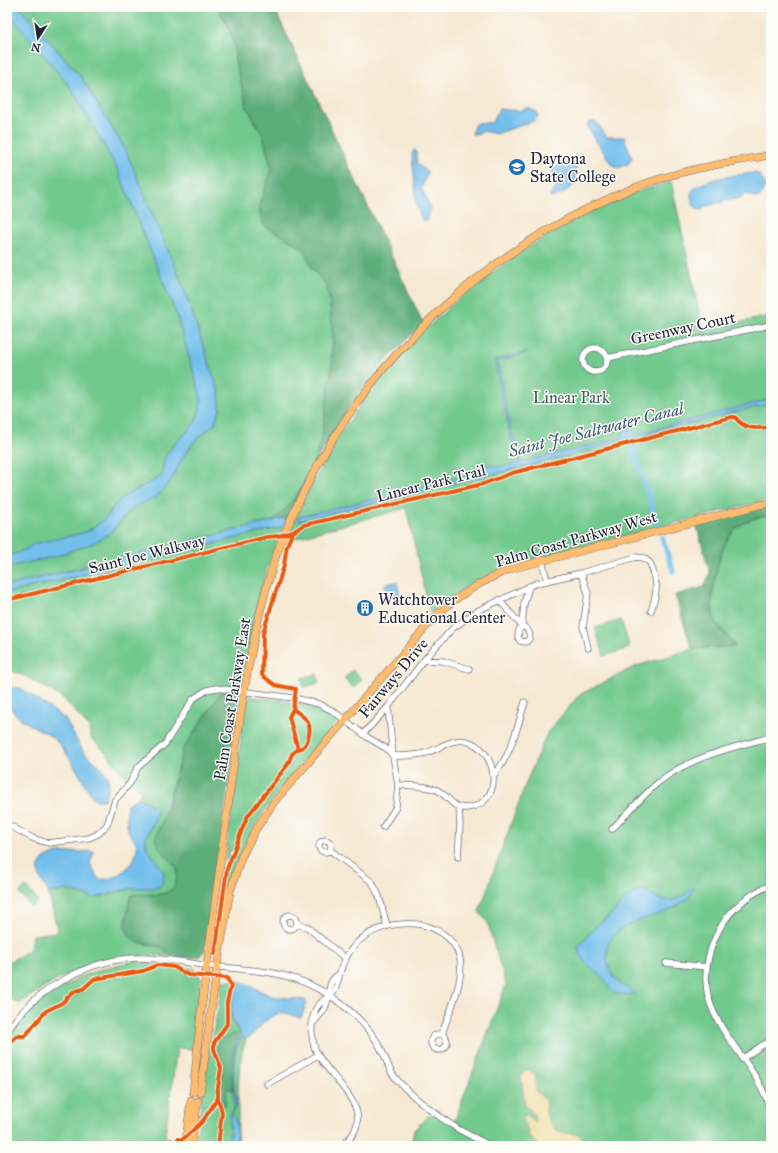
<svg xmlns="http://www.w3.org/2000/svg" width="778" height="1153" viewBox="0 0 778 1153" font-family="'IM FELL Great Primer',serif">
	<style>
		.green { fill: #72c98e; stroke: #4a7664 }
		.forest { fill: #5dad79; stroke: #40685a }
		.sand { fill: #eeda9e; stroke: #887e6c }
		.water { fill: #72bfec; stroke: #4a7094 }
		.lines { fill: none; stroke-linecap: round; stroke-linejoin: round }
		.canal { stroke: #72bfec; stroke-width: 5.5 }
		.minor-casing { stroke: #6c6870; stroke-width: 7 }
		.major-casing { stroke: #6c6870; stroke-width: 8 }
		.minor { stroke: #fff; stroke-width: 5.5 }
		.major { stroke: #fdbc70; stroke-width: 7 }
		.cycleway-casing { stroke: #fdfcf7; stroke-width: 6 }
		.cycleway { stroke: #e8590c; stroke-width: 4 }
		.labels { text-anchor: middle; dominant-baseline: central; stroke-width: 3; stroke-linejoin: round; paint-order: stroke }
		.poi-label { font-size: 16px; fill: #22223b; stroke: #fdfcf7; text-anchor: start }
		.street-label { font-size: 16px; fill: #22223b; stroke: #fdfcf7 }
		.park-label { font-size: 16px; fill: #3e5c58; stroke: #fdfcf7 }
		.water-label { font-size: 17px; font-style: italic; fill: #3e5979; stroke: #fdfcf7 }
	</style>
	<rect width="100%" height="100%" fill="#fdfcf7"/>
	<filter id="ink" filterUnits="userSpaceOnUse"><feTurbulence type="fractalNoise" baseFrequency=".025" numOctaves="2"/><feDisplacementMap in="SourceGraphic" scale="8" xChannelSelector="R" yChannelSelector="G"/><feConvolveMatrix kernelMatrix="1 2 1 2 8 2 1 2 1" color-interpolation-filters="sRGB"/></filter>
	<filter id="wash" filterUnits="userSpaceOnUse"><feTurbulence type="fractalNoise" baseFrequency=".012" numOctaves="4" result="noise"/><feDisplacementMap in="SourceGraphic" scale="16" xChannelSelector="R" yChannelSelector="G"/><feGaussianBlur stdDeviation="0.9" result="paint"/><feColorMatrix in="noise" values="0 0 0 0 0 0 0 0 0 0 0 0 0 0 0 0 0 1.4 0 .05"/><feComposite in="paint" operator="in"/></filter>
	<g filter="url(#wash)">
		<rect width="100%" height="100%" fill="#f6e9d3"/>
		<path class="green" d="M 19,7 L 217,7 L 227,23 L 234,43 L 235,60 L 247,107 L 263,136 L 272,170 L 259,205 L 262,224 L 304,248 L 312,268 L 326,285 L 330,304 L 333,337 L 331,373 L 322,435 L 316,456 L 305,482 L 289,505 L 273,521 L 7,586 L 7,567 L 53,557 L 93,543 L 109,534 L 183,457 L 195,440 L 214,425 L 220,410 L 219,392 L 183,286 L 125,149 L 81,77 Z
			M 7,11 L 71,88 L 117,168 L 177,316 L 201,398 C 201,427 183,432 168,452 C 163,459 163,468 162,476 L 123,497 L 110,511 L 107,518 L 87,532 L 33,544 L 27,549 L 7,557 Z
			M 671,181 L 703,330 L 771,316 L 771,499 L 517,563 L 475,581 L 461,590 L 430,613 L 406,508 L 285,541 C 300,508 315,475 334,444 C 397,340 498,254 608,203 C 628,194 650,188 671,181 Z
			M 771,515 L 771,1146 L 411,1146 L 414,1130 L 435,1109 L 454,1122 L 506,985 L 487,921 L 479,912 L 526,783 L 547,733 L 579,695 L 634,667 L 692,649 L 735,646 C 729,636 715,625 713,613 C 711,601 714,586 716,573 C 723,540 733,519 771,515 Z
			M 283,527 C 260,576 252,634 240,688 L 226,685 L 183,749 L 163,819 L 160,849 L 177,868 C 179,903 153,892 131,895 L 125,927 L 137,942 L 162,947 L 171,956 C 107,952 71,968 19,1004 L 7,996 L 7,963 L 30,950 L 32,935 L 58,932 L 48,891 L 50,893 L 66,890 L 96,898 L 132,888 L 153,857 L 147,849 L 146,837 L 157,815 L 149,803 L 138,798 L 142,791 L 123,775 L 107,753 L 92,739 L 88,726 L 64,699 L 23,675 L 7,670 L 7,593 Z
			M 621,620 L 630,648 L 604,656 L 595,628 Z
			M 352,670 L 362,679 L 354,688 L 344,679 Z
			M 317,674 L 319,683 L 304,687 L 301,678 Z
			M 246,696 L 318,705 L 340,719 C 287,781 236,830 222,914 L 219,913 Z
			M 26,887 L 38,901 L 31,907 L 19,893 Z
			M 135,961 L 194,969 L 197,971 L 201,979 L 193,1049 L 177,1048 L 165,1135 L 177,1146 L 7,1146 L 7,1039 L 20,1022 L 36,1004 L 82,976 L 108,967 Z
			M 222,980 L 242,982 C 232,988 229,1009 232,1020 C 233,1025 236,1027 239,1031 L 227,1038 L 218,1053 C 227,1071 216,1086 222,1106 L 225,1105 L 224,1099 L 227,1088 L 232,1090 L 235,1106 L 231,1114 L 229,1146 L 195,1146 L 207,1061 L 218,1009 Z
			M 243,1036 L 246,1039 C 234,1072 240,1111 237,1146 L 233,1146 C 237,1135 239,1124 232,1114 L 237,1105 C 233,1087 229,1051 243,1036 Z"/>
		<path class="forest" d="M 217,7 L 294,7 L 277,14 L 423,323 C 411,336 397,349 385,362 C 344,407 314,463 289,517 L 273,521 L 289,505 L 305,482 L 316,456 L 322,435 L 331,373 L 333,337 L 330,304 L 326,285 L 312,268 L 304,249 L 262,224 L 259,205 L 272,170 L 263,136 L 247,107 L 235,60 L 234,43 L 227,23 Z
			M 771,505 L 771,515 C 733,519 723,540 716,574 C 714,586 711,601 713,613 C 715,625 729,637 735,646 L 692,649 L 675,595 L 704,587 L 710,573 L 696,524 Z
			M 226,685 L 240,688 L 238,715 L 205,950 L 200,956 L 193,958 L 171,956 L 162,947 L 137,942 L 130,936 L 125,927 L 131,895 C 153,893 179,903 177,868 L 160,849 L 155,839 L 167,809 L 183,749 Z
			M 239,1031 L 241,1035 L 235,1046 L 232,1090 L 227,1088 L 226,1090 L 225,1105 L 223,1107 C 216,1093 224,1081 223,1067 C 222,1056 212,1048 221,1038 L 227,1038 Z"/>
		<path class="sand" d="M 526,1070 L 529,1070 C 538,1075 535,1082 536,1091 L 546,1100 C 545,1116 546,1123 561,1133 L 578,1134 L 584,1140 L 584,1146 L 539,1146 L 537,1143 L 529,1138 C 530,1127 520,1123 524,1115 L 527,1115 L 534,1122 L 536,1122 L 534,1114 L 525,1105 L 521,1077 L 522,1073 Z"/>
		<path class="water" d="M 7,7 L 19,7 L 81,77 L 125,149 L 183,286 L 219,392 L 220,410 L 214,425 L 195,440 L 183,457 L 173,477 L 157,497 L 132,508 L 109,534 L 93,543 L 53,557 L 7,567 L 7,557 L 27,549 L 33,544 L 87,532 L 106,518 L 116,504 L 123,497 L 162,476 C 163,468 163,459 168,452 C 183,432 201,427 201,398 L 177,316 L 117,168 L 71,88 L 7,11 Z
			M 527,108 L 537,112 L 538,116 L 534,121 L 496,134 L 484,131 L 475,134 L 472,134 L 474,125 L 479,123 L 492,123 L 499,109 L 521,111 Z
			M 591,122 L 596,122 L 607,137 L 624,137 L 632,158 L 628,164 L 618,168 L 611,163 L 588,129 L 587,124 Z
			M 414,150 L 416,151 L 417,164 L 428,172 L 421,188 L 430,207 L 426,221 L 422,220 L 417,208 L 412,154 Z
			M 575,155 L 578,158 L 575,173 L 577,183 L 562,194 L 551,198 L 550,195 L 557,187 L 552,172 L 553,168 L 570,163 Z
			M 755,173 L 760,175 L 765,184 L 761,196 L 757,198 L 746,194 L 743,197 L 706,206 L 701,210 C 693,209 691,200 691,193 C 696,179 742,174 755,173 Z
			M 527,352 L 512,358 L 497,361 L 512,434 L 521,462 L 622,438 L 624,430 L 631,428 L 637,434 L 771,399 L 771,403 L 623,440 L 560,458 L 298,521 L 299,517 L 477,474 L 486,464 L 500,467 L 519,463 L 511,438 L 498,379 L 495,360 Z
			M 289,517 L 283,527 L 7,593 L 7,586 Z
			M 397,582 L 400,595 L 388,598 L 385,584 Z
			M 10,687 L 21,688 L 65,719 L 84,753 L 100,766 L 108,778 L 109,786 L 104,800 L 97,800 L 92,796 C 82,780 73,761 61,746 C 43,723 7,726 7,690 Z
			M 138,798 L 152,805 L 157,812 L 155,819 L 146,837 L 146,847 L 164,872 L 163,881 L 160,886 L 155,888 L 132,888 L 95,898 L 66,890 L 50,893 C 43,886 37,876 39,866 L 44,859 L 56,853 L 94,851 L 90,863 L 98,879 C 114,882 135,867 137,849 C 138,840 130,837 128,830 C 126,822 127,813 127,804 Z
			M 692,888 L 694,888 C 680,926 596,910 608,964 C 611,978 621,986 634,992 L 634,994 C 629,995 620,995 615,993 C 609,991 608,982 603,978 C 593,969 583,963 578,949 L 579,946 L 596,926 L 613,913 L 625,899 L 638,891 L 645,890 C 649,892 652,895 656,897 C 669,905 683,898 692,888 Z
			M 243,982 L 271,996 L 305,1000 L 306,1004 L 301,1018 C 295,1017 288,1012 282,1013 C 263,1015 257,1035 246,1039 L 243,1036 L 237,1045 L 234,1055 L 233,1087 L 238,1103 L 232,1113 C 240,1125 237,1134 233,1146 L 229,1146 L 231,1114 L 236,1104 C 231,1082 228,1053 241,1034 L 232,1019 L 232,1001 L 235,988 Z"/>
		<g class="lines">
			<path class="canal" d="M 632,443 L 657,523
				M 662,537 L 673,571"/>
		</g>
	</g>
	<g filter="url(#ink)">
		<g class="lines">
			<g class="minor-casing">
				<path id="minor" d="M583 360a12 12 0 1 1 24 0a12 12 0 1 1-24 0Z
					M 607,358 L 771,325
					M 542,560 L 547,581
					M 581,573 L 588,593 L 583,627 L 588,648
					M 499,600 L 522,626 L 524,604 L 529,586
					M 522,626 C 528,628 531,634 529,639 L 526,642 L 520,641 L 518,637 L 519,630 Z
					M 424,660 L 443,661 L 469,669
					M 363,734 L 388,707 L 424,660 L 453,628 L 479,610 L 537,583 L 581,573 L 636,557 L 644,558 L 650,563 C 658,583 658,590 651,611
					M 493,776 C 511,756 517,728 525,702
					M 7,824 L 32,838 L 48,843 L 89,838 L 98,834 L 107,825 L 115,800 L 130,783 L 138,767 L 165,744 L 193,699 L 207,690 L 216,688 L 294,698 L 319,704 L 333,711 L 367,737 L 387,749 L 393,756 C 404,756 415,756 426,753 C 439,749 451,738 466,741 C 498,748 506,804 467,808 C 452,809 449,796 437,790 C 425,785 410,786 398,785 L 393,756 L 388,707
					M 383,827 L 396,807 L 398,785
					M 612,829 C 628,813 643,795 660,781 C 692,756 732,748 771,737
					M319 846a6 6 0 1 1 12 0a6 6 0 1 1-12 0Z
					M 330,850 L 372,882 L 379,896 L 387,926
					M 458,857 L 460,825 L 459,807
					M 771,885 C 746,895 726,913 715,938 C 680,1019 757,1049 771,1114
					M283 922a7 7 0 1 1 14 0a7 7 0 1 1-14 0Z
					M 297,924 L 307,927 L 346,959
					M 666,963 L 707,967
					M 313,1023 C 318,1017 324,1012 326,1005 C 331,993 326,982 339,974
					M 7,1032 C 33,990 90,958 140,958 C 166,958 192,964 218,967 C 264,971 296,972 335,999 C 353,1012 374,1032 383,1053 C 387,1060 388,1068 393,1075 C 408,1094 437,1116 458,1129 C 468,1135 480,1140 490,1146
					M431 1042a8 8 0 1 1 16 0a8 8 0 1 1-16 0Z
					M 742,1059 L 761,1046 L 771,1041
					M 267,1084 L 318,1055
					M 341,1146 C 383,1115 334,1083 318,1055 C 311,1044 310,1024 315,1011 C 319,1000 330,998 335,990 C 338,983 338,979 340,973 C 342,964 348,953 354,946 C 378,918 438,913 457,950 C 469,973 449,1012 442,1034"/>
			</g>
			<g class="major-casing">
				<path id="major" d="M 193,1092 C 196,1066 198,1039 201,1013 C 210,936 221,860 231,783 C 241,709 251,634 274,562 C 282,537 293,513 305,489 C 372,354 489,247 629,190 C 674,171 723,163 771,155
					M 200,1093 L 217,967 L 230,892 L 241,858 L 256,829 L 274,802 L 431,621 C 454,597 481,581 511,569 L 771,502
					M 185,1146 L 191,1100
					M 191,1146 L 198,1101"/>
			</g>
			<use href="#minor" class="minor"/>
			<use href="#major" class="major"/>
			<g class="cycleway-casing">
				<path id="cycleway" d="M 7,600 L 267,537 L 278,536 L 293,532
					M 293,709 C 306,718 313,722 308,739 C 306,745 304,748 298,749
					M 215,954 L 227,869 L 247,817 L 288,764 L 292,754 L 298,749 L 289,717 L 293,709 L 296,689 L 275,685 L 262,675 L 263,633 L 284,565 L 287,545 L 293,532 L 304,525 L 483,484 L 512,473 L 732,417 L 735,417 C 744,430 757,429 771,427
					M 7,1045 L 17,1036 L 25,1036 L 46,1011 L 62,1003 L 73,992 L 83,989 L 94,979 L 143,971 L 158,965 L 174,967 L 188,975 L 227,978 L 231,986 L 227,1002 L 227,1024 L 214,1043 L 214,1049 L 221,1068 L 218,1087 L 218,1098
					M 168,1146 L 171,1140 L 175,1143 L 178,1139 L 182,1140 L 202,1122 L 218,1098 L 222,1112 L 218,1146"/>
			</g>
			<use href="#cycleway" class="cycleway"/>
		</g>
	</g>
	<defs>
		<g id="university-disc" transform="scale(0.9)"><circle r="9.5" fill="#1f6fb2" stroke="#fdfcf7"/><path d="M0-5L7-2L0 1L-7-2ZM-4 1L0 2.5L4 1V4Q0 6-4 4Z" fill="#fff"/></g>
		<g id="building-disc" transform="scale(0.9)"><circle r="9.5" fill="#1f6fb2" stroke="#fdfcf7"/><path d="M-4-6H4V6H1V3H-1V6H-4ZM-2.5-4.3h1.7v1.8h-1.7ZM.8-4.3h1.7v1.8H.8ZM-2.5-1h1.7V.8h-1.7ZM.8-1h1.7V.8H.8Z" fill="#fff"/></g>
	</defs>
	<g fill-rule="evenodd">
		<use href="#university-disc" x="517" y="167"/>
		<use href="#building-disc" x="365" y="608"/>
	</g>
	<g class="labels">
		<g class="poi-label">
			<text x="530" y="158">Daytona<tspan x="530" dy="18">State College</tspan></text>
			<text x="378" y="599">Watchtower<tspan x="378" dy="18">Educational Center</tspan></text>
		</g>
		<g class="street-label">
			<text transform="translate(683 328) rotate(-12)">Greenway Court</text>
			<text transform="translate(431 483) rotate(-14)">Linear Park Trail</text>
			<text transform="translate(576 539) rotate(-16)">Palm Coast Parkway West</text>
			<text transform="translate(147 554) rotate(-14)">Saint Joe Walkway</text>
			<text transform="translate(393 678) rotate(-50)">Fairways Drive</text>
			<text transform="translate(232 699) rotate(-81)">Palm Coast Parkway East</text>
		</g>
		<g class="park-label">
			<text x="571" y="397">Linear Park</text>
		</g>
		<g class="water-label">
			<text transform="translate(596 430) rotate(-14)">Saint Joe Saltwater Canal</text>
		</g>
	</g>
	<rect width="778" height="1153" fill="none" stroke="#fdfcf7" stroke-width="24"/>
	<g transform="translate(38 38) rotate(192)" stroke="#fdfcf7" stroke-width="3" paint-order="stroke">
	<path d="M0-3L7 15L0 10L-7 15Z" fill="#22223b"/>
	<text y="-6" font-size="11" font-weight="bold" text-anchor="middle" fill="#22223b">N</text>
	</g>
</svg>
